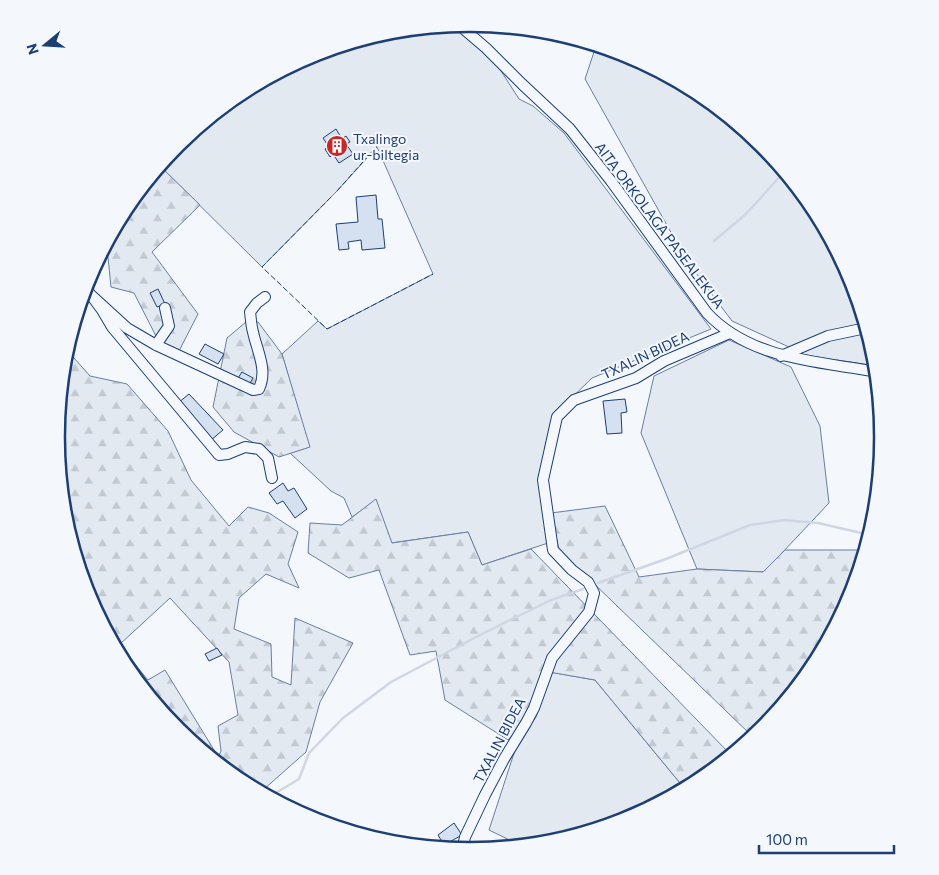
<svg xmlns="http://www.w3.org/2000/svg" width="939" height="875" viewBox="0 0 939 875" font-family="Commissioner,sans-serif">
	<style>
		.green { fill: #e3e9f0; stroke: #687fa3 }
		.forest { fill: url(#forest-firs); stroke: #687fa3 }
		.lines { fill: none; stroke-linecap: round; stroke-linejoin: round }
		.stream { stroke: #cfd7e4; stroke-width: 2.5 }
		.building { fill: #d5e0f0; stroke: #1d3f73 }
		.minor-casing { stroke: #1d3f73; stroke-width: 12 }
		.minor { stroke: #f4f7fb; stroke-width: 10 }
		.fence { stroke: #1d3f73; stroke-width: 1; stroke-dasharray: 6 2.5; stroke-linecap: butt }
		.labels { text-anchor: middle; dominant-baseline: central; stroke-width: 4; stroke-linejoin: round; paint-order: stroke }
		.poi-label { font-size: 14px; fill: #1d3f73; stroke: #f4f7fb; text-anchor: start }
		.street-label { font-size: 14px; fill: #1d3f73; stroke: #f4f7fb }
		.rim { fill: none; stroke: #1d3f73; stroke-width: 2.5 }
	</style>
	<defs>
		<pattern id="forest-firs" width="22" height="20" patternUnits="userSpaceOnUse" patternTransform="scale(1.25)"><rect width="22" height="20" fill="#e3e9f0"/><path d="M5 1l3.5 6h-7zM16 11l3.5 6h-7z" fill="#c2c9d1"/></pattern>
	</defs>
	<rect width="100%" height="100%" fill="#f4f7fb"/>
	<path class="green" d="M 454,25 L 494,60 L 519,99 L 533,106 L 564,133 L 711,329 L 592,378 L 555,414 L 546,442 L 540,478 L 548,543 L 482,565 L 468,532 L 391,543 L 376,500 L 352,517 L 344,498 L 331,491 L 290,453 L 309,447 L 282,354 L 318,321 L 327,329 L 433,274 L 377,147 L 337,191 L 262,267 L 160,166 L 177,145 L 240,93 L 311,55 L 389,32 Z
		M 596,46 L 628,55 L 700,94 L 762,145 L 814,208 L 852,279 L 875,357 L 876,366 L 799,354 L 789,347 L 732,321 L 687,261 L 585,79 Z
		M 729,340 L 791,367 L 820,426 L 829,503 L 764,572 L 697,569 L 641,433 L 654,376 Z
		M 550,672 L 595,680 L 685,789 L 628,820 L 550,843 L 522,846 L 489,830 L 517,744 L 536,717 Z"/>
	<path class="forest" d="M 160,166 L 200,205 L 152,252 L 198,314 L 179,351 L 160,344 L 134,293 L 111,287 L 108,257 L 103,250 L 126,207 Z
		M 246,322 L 258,322 L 282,354 L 310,447 L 279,457 L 234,432 L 213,407 L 227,338 Z
		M 66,349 L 90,376 L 127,384 L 168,431 L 191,480 L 229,526 L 248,507 L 269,513 L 298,532 L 288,564 L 299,588 L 266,574 L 239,598 L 234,629 L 271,644 L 272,677 L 291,685 L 295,618 L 353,643 L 320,702 L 306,752 L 263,790 L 259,792 L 239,781 L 216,762 L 221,751 L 218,726 L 238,715 L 229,662 L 170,598 L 119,645 L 148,680 L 165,670 L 214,750 L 212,759 L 177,730 L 125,667 L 87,596 L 64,518 L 56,437 L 64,357 Z
		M 376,499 L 392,543 L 468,532 L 482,565 L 531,549 L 731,755 L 699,782 L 685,789 L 595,680 L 543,671 L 524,722 L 508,740 L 445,700 L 436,651 L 410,655 L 379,570 L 349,578 L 308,553 L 310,523 L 342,525 Z
		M 605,506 L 639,577 L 697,569 L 763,572 L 785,550 L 866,550 L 852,596 L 813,668 L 762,730 L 753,737 L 559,550 L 551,513 Z"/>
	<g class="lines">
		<path class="stream" d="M 714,241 L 747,213 L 784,172
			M 598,583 L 666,559 L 750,525 L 784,520 L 818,523 L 870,535
			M 269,797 L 299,779 L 309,753 L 343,718 L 391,682 L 478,636 L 551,600 L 583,589"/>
	</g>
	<path class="building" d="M 336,129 L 342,139 L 346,136 L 350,142 L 346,144 L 353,154 L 339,163 L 333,154 L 330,157 L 325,149 L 329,147 L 323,138 Z
		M 376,195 L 378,219 L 382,219 L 385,248 L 362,250 L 361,240 L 348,242 L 349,249 L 339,250 L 336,224 L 358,222 L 356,197 Z
		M 158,289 L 165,304 L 157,307 L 150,293 Z
		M 205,344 L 224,354 L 218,364 L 199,354 Z
		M 242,372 L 253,378 L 249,385 L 238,378 Z
		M 189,394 L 223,430 L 211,440 L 178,403 Z
		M 625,399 L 627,412 L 621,413 L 622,433 L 607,434 L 603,401 Z
		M 283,483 L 288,491 L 294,488 L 307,509 L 295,518 L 283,501 L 277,504 L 269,493 Z
		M 217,648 L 222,655 L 209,661 L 205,654 Z
		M 454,823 L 462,835 L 444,845 L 438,835 Z
		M 496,842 L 499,848 L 476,851 L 475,849 Z"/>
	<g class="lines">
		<g class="minor-casing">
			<path id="minor" d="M 459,25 L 486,48 L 522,84 L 570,129 L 611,181 L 707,313 C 751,360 818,361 877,372
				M 85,287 L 102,310 L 112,327 L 219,455 L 228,454 L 245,447 L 259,449 L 268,458 L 272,478
				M 92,296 L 127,328 L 156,345 L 253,390 L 259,389 C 268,370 257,351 253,332 C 251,325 251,319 250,312 L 257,303 L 265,297
				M 156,345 L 169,326 L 165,308
				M 781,356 L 828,336 L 866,328
				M 462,851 L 465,837 L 485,795 L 504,759 L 526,723 L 534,708 L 552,658 L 589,612 L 594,593 L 588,582 L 572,570 L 553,550 L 543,480 L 557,417 L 574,400 L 636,378 L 664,361 L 730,333"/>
		</g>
		<use href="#minor" class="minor"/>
		<path class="fence" d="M 337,191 L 377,146
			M 331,197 L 262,267 L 327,329 L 433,274"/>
	</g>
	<defs>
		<g id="building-disc" transform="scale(1.125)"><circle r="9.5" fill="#c62828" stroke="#f4f7fb"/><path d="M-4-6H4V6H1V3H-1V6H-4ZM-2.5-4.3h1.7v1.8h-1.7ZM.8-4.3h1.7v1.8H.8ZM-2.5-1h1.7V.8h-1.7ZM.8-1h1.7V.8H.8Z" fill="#fff"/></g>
	</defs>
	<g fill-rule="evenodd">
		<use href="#building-disc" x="337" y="146"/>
	</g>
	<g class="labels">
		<g class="poi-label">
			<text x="353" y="138">Txalingo<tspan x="353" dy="16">ur-biltegia</tspan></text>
		</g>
		<g class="street-label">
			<text transform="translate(660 225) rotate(53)">AITA ORKOLAGA PASEALEKUA</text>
			<text transform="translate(645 355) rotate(-25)">TXALIN BIDEA</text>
			<text transform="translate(499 740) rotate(-62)">TXALIN BIDEA</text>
		</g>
	</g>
	<path d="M0 0H939V875H0ZM469 32H470A404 404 0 0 1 874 436V438A404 404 0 0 1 470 842H469A404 404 0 0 1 65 438V436A404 404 0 0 1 469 32Z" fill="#f4f7fb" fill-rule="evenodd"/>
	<path class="rim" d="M469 32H470A404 404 0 0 1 874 436V438A404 404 0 0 1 470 842H469A404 404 0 0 1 65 438V436A404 404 0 0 1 469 32Z"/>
	<g transform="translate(45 45) rotate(252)" stroke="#f4f7fb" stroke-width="4" paint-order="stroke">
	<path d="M0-4L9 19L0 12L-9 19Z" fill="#1d3f73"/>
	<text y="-8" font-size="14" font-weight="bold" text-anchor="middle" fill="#1d3f73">N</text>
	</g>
	<path d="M759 845v8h135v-8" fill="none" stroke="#1d3f73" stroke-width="2.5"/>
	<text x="766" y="845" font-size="15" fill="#1d3f73" stroke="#f4f7fb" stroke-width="4" paint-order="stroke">100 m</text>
</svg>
